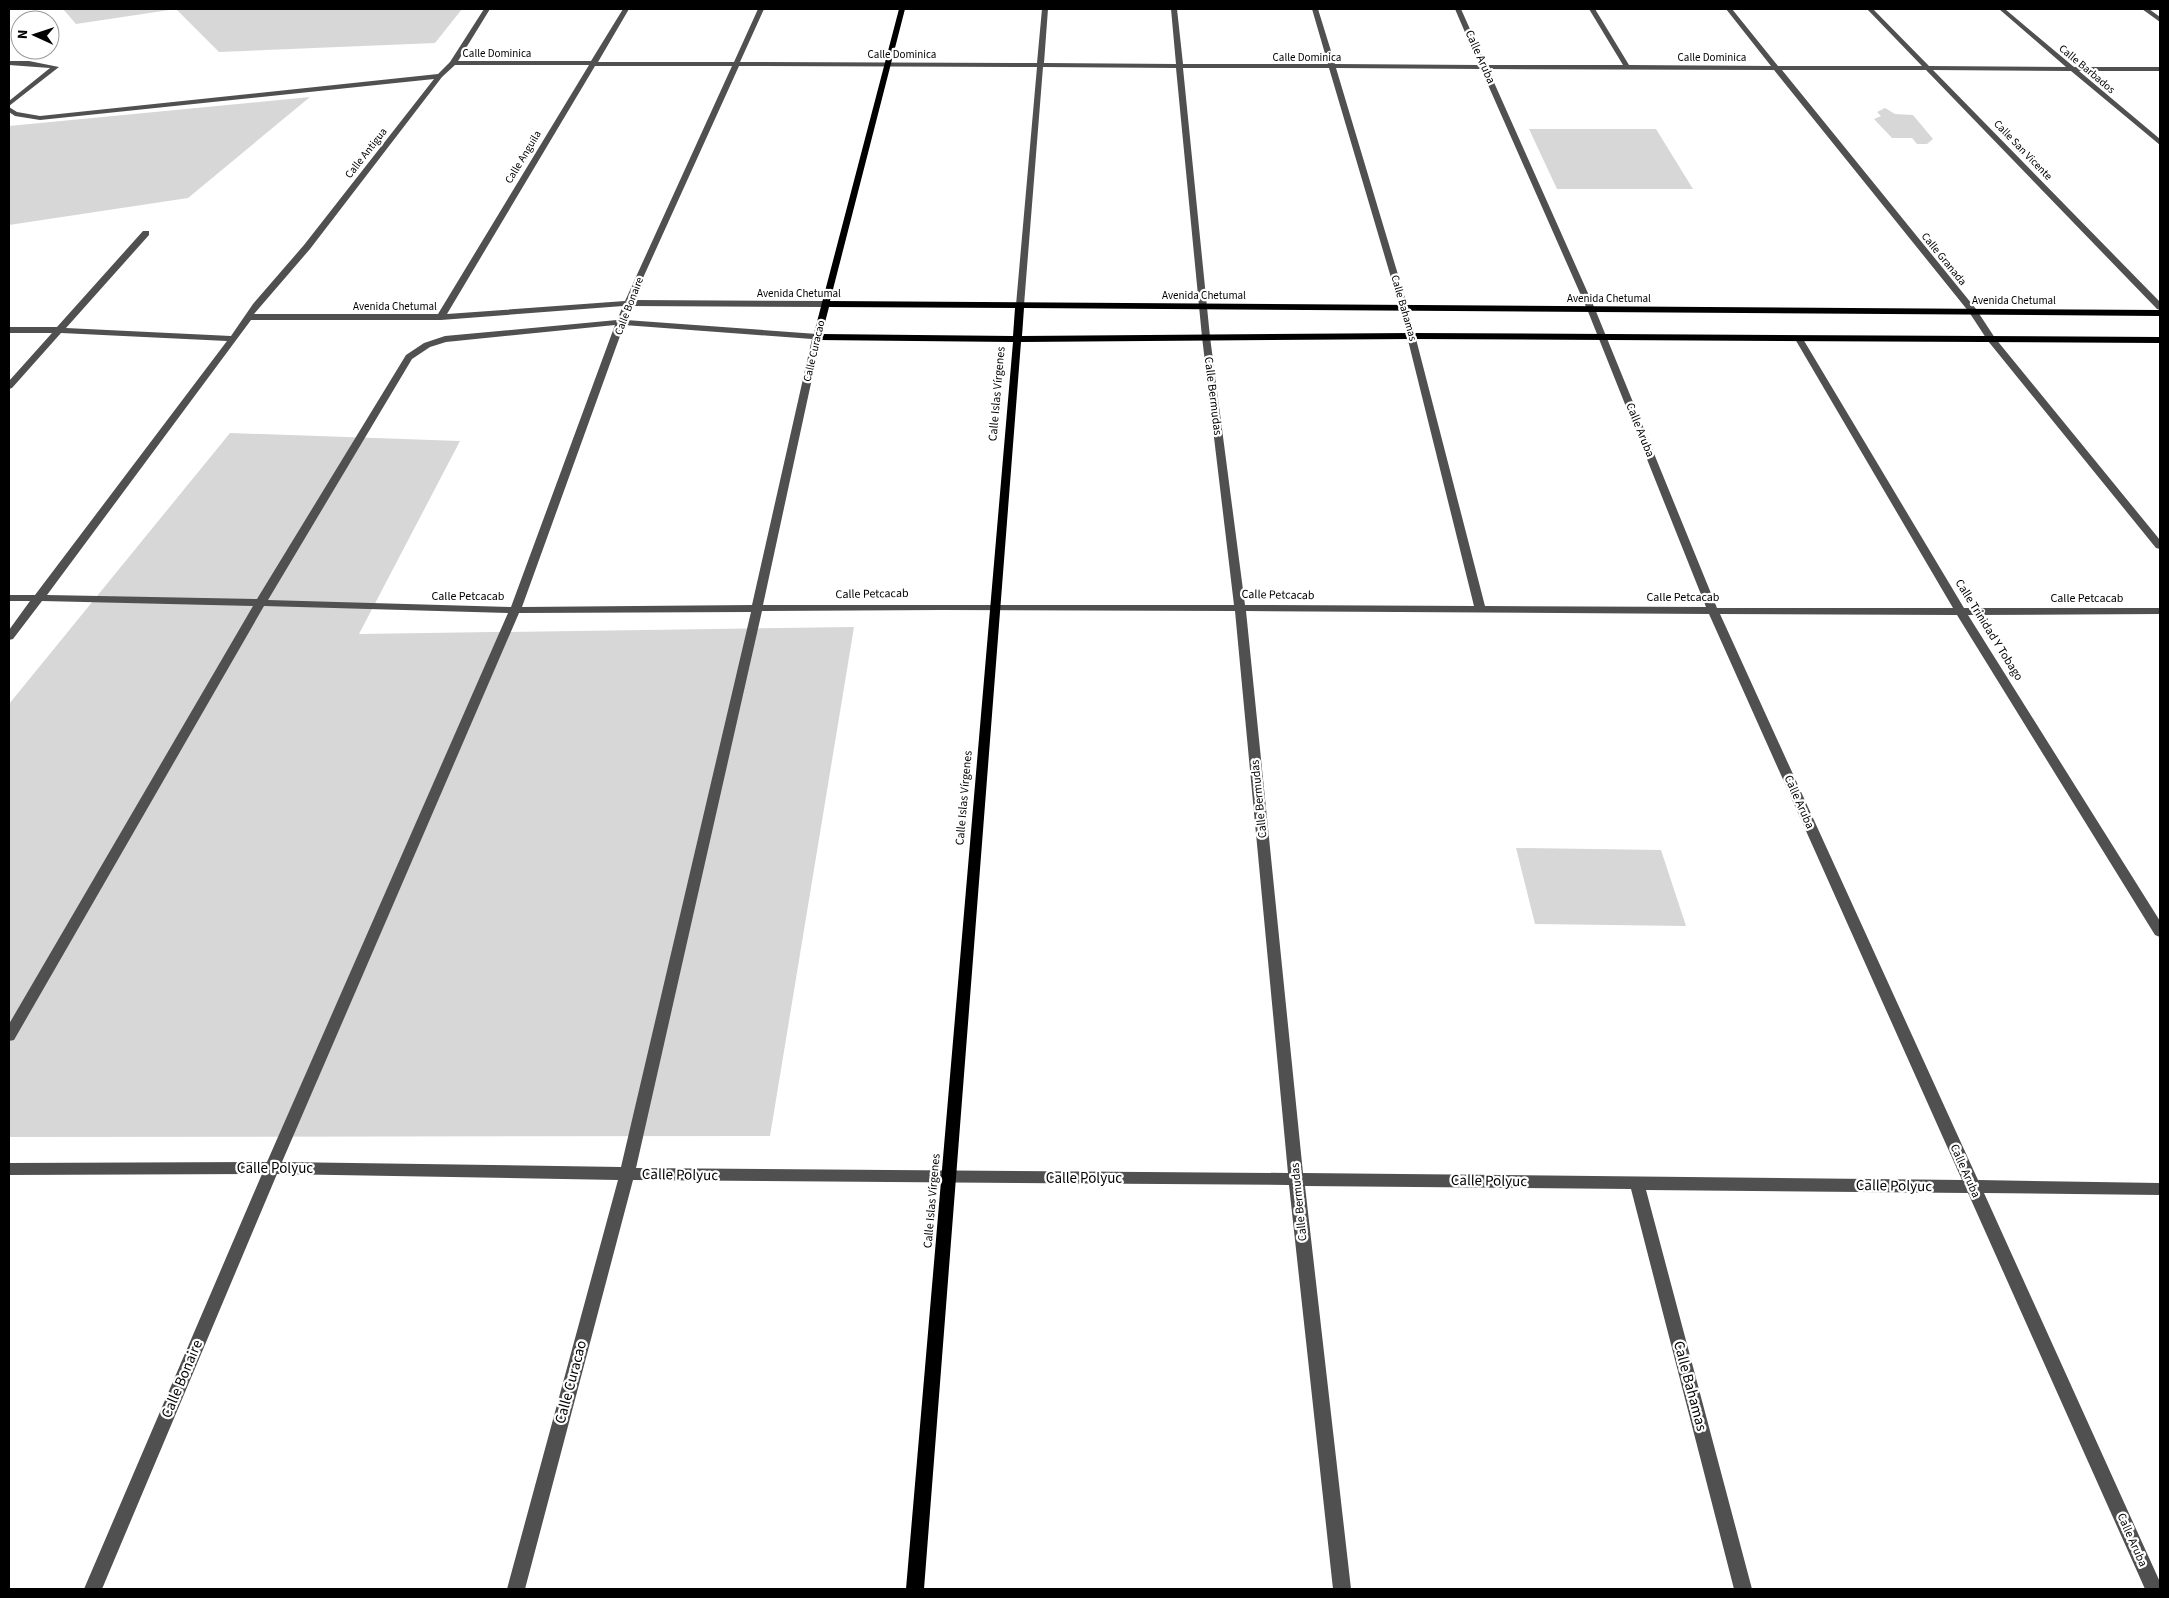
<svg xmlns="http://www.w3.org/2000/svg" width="2169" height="1598" viewBox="0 0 2169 1598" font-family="'Source Sans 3',sans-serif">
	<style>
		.green { fill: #d7d7d7 }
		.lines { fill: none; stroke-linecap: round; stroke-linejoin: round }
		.minor { fill: #505050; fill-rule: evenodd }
		.major { fill: #000; fill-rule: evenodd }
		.labels { text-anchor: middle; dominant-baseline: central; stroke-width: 4.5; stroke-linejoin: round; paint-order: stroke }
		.far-street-label { font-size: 11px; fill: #000; stroke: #fff }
		.street-label { font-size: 12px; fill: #000; stroke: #fff }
		.near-street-label { font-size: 15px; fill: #000; stroke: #fff }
	</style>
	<rect width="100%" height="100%" fill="#fff"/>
	<path class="green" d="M 63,9 L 176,9 L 76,24 Z
		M 176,9 L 462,9 L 435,43 L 219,52 Z
		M 310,97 L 188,198 L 9,225 L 9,126 Z
		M 1885,108 L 1895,114 L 1913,115 L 1933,139 L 1927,144 L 1917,144 L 1912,138 L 1892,138 L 1874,119 L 1881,116 L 1877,112 Z
		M 1529,129 L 1656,129 L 1693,189 L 1557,189 Z
		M 230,433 L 460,441 L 359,634 L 854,627 L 770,1136 L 9,1137 L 9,704 Z
		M 1516,848 L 1661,850 L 1686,926 L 1535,924 Z"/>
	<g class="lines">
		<path class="minor" d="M 484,9 L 490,9 L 458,61 L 591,61 L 623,9 L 629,9 L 598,62 L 734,62 L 758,9 L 764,9 L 740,62 L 1037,63 L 1042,9 L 1048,9 L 1044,63 L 1176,64 L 1171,9 L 1177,9 L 1183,64 L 1328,64 L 1312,9 L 1318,9 L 1335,64 L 1479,65 L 1455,9 L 1461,9 L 1486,65 L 1623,65 L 1589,9 L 1595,9 L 1629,65 L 1771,66 L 1726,9 L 1732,9 L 1778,66 L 1922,66 L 1867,9 L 1873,9 L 1929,66 L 2066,67 L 1999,9 L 2005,9 L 2074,67 L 2160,67 L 2160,71 L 2079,71 L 2160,139 L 2160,145 L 2071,71 L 1933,70 L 2160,302 L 2160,310 L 2157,309 L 1926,70 L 1782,70 L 1976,309 L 1995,338 L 2160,540 L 2160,549 L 2156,548 L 1988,341 L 1969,312 L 1774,70 L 1488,69 L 1595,309 L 1717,608 L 1953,608 L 1795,339 L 1799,336 L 1803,339 L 1964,608 L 2160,608 L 2160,614 L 1968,615 L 2160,921 L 2160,937 L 2155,935 L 1957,615 L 1720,614 L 1978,1180 L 2160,1183 L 2160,1195 L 1984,1193 L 2160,1582 L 2160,1589 L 2145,1589 L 1968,1193 L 1646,1190 L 1752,1589 L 1734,1589 L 1631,1189 L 1305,1186 L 1351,1589 L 1333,1589 L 1289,1185 L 633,1180 L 525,1589 L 507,1589 L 618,1180 L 277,1174 L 102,1589 L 84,1589 L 262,1174 L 9,1175 L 9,1163 L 267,1162 L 508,613 L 264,606 L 14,1040 L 9,1041 L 9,1024 L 253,606 L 42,601 L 13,639 L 9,640 L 9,630 L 30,601 L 9,601 L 9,595 L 35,595 L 227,341 L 61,333 L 12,388 L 9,389 L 9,381 L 52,333 L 9,333 L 9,327 L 57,327 L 143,231 L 149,231 L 149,235 L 66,328 L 231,336 L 253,304 L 304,245 L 434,79 L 40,120 L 15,116 L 9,112 L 9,107 L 17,112 L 40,116 L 438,74 L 450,62 ZM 455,65 L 589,65 L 438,314 L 254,314 L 310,249 L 442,77 ZM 595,66 L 732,66 L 625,301 L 447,314 ZM 739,66 L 1037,67 L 1016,305 L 1020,308 L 1024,305 L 1043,67 L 1176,68 L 1202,337 L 1234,605 L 763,605 L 821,337 L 817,334 L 626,320 L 631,306 L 826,307 L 830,304 L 826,301 L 633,300 ZM 1183,68 L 1329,68 L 1400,308 L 1474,606 L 1245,605 L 1210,337 ZM 1336,68 L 1481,69 L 1587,309 L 1706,607 L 1485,606 L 1408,308 ZM 623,306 L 617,320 L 445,336 L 424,343 L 406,355 L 257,599 L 47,595 L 251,320 L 441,320 ZM 615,325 L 511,607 L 268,600 L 412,359 L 430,347 L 446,342 ZM 624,325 L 812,339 L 752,605 L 522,607 ZM 942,610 L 1235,611 L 1288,1173 L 636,1168 L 762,611 ZM 1246,611 L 1709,614 L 1962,1180 L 1303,1173 ZM 751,612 L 621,1167 L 282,1162 L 519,613 Z
			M 2142,9 L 2149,9 L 2160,17 L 2160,22 Z
			M 9,61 L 29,61 L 59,67 L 9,106 L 9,101 L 50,68 L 9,65 Z"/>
		<path class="major" d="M 899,9 L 905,9 L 830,301 L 2160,310 L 2160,316 L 1024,308 L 1022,336 L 1412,333 L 2160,337 L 2160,343 L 1412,339 L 1021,342 L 924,1589 L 906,1589 L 1013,342 L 817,340 L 813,337 ZM 829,307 L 1015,308 L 1013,336 L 822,334 Z"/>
	</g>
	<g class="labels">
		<g class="far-street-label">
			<text x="497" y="53">Calle Dominica</text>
			<text x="902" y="54">Calle Dominica</text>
			<text x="1307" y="57">Calle Dominica</text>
			<text x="1712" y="57">Calle Dominica</text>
			<text transform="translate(2087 69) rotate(40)">Calle Barbados</text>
			<text transform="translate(2023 150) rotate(46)">Calle San Vicente</text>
			<text transform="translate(366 153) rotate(-52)">Calle Antigua</text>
			<text transform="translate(523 157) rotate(-59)">Calle Anguila</text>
			<text transform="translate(1944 259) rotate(51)">Calle Granada</text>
			<text x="799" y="293">Avenida Chetumal</text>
			<text x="1204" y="295">Avenida Chetumal</text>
			<text x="1609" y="298">Avenida Chetumal</text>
			<text x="2014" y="300">Avenida Chetumal</text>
			<text x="395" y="306">Avenida Chetumal</text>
			<text transform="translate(629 306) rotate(-69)">Calle Bonaire</text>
			<text transform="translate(1404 308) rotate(74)">Calle Bahamas</text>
			<text transform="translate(814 351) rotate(-77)">Calle Curacao</text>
		</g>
		<g class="street-label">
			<text transform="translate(1480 57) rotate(66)">Calle Aruba</text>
			<text transform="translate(997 394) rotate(-85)">Calle Islas Vírgenes</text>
			<text transform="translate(1213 396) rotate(83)">Calle Bermudas</text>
			<text transform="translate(1640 430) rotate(68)">Calle Aruba</text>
			<text transform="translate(872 594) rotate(-1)">Calle Petcacab</text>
			<text transform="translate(1278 595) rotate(1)">Calle Petcacab</text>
			<text x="468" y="596">Calle Petcacab</text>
			<text x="1683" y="597">Calle Petcacab</text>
			<text x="2087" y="598">Calle Petcacab</text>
			<text transform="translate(1989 630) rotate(58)">Calle Trinidad Y Tobago</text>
			<text transform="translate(964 798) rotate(-85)">Calle Islas Vírgenes</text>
			<text transform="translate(1259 799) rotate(-96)">Calle Bermudas</text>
			<text transform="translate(1799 802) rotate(66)">Calle Aruba</text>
			<text transform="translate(1965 1171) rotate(66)">Calle Aruba</text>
			<text transform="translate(932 1201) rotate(-85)">Calle Islas Vírgenes</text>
			<text transform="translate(1299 1202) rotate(-96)">Calle Bermudas</text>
			<text transform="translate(2132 1540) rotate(66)">Calle Aruba</text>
		</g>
		<g class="near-street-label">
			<text x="275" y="1168">Calle Polyuc</text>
			<text transform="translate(680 1175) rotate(1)">Calle Polyuc</text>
			<text x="1084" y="1178">Calle Polyuc</text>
			<text transform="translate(1489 1181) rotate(1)">Calle Polyuc</text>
			<text transform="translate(1894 1186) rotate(1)">Calle Polyuc</text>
			<text transform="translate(182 1379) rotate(-67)">Calle Bonaire</text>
			<text transform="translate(571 1382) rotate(-75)">Calle Curacao</text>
			<text transform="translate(1690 1386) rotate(75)">Calle Bahamas</text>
		</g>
	</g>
	<rect width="2169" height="1598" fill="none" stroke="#000000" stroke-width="20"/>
	<g transform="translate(35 35) rotate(273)"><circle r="24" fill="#ffffff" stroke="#999999"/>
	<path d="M0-4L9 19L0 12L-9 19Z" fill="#000000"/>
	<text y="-8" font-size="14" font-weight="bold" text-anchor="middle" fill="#000000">N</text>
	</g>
</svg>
